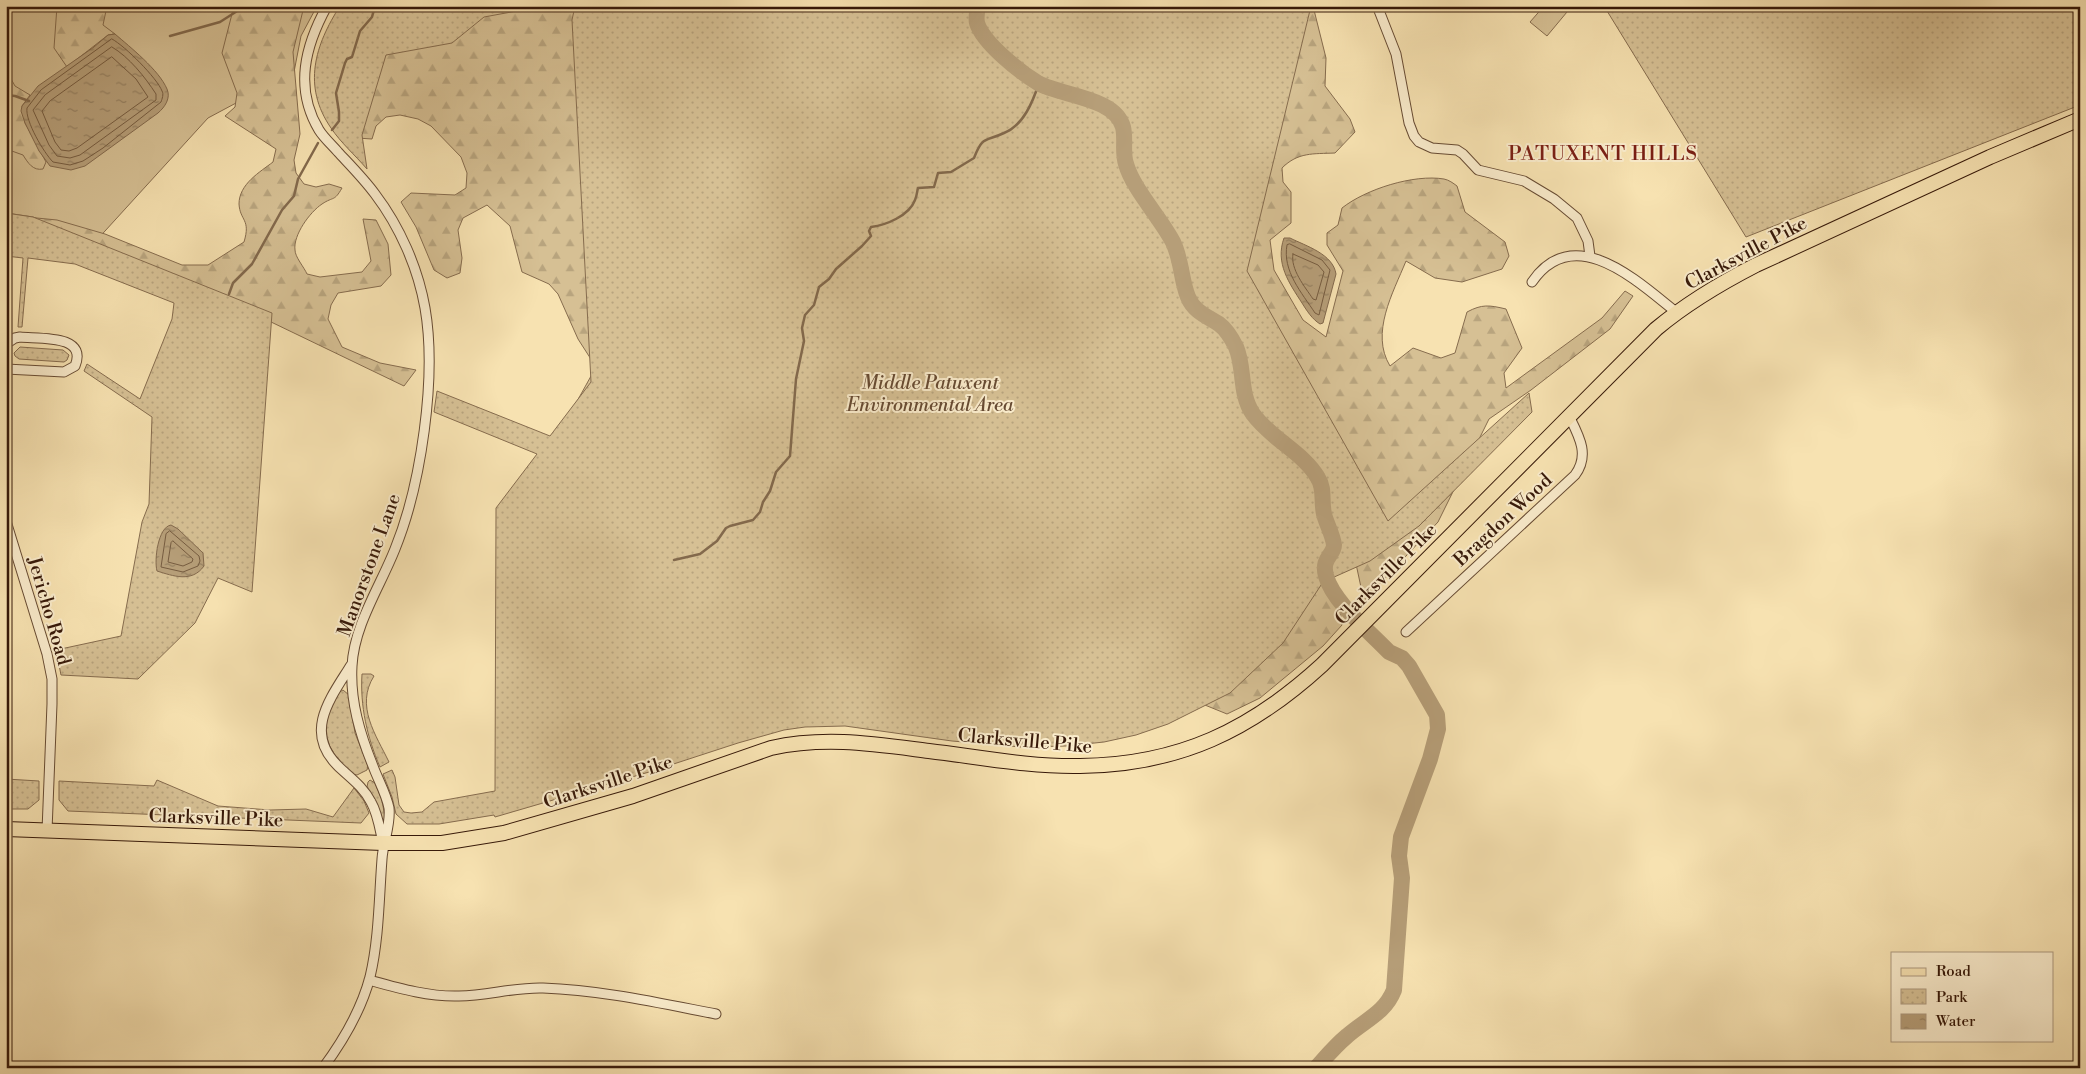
<svg xmlns="http://www.w3.org/2000/svg" width="2086" height="1074" viewBox="0 0 2086 1074" font-family="'Libre Bodoni',serif">
	<style>
		.green { fill: #d6c094; stroke: #866c4e }
		.forest { fill: url(#forest-firs); stroke: #866c4e }
		.park { fill: url(#park-dots); stroke: #866c4e }
		.water { fill: url(#water-ripples); stroke: #83694c }
		.lines { fill: none; stroke-linecap: round; stroke-linejoin: round }
		.shore { stroke: #765c40; stroke-width: 1 }
		.stream { stroke: #83694c; stroke-width: 2.5 }
		.river { stroke: #b69e78; stroke-width: 16 }
		.street-casing { stroke: #674b33; stroke-width: 11 }
		.primary-casing { stroke: #371909; stroke-width: 16 }
		.street { stroke: #faeccc; stroke-width: 9 }
		.primary { stroke: #f7e2b1; stroke-width: 14 }
		.labels { text-anchor: middle; dominant-baseline: central; stroke-width: 4; stroke-linejoin: round; paint-order: stroke }
		.street-label { font-size: 19px; fill: #371909; stroke: #faeccc }
		.park-label { font-size: 19px; font-style: italic; fill: #674b33; stroke: #faeccc }
		.neighbourhood-label { font-size: 20px; letter-spacing: 1px; fill: #7a1f14; stroke: #faeccc }
	</style>
	<defs>
		<pattern id="forest-firs" width="22" height="20" patternUnits="userSpaceOnUse" patternTransform="scale(1.25)"><rect width="22" height="20" fill="#d6c094"/><path d="M5 1l3.5 6h-7zM16 11l3.5 6h-7z" fill="#b8a47e"/></pattern>
		<pattern id="park-dots" width="8" height="8" patternUnits="userSpaceOnUse" patternTransform="scale(1.25)"><rect width="8" height="8" fill="#d6c094"/><path d="M2 2h.1M6 6h.1" fill="none" stroke="#b8a47e" stroke-width="1.8" stroke-linecap="round"/></pattern>
		<pattern id="water-ripples" width="26" height="14" patternUnits="userSpaceOnUse" patternTransform="scale(1.25)"><rect width="26" height="14" fill="#b69e78"/><path d="M2 4q2-2 4 0t4 0M15 11q2-2 4 0t4 0" fill="none" stroke="#958061"/></pattern>
	</defs>
	<rect width="100%" height="100%" fill="#f7e2b1"/>
	<filter id="stains"><feTurbulence type="fractalNoise" baseFrequency=".004" numOctaves="4"/><feColorMatrix values="0 0 0 0 .2 0 0 0 0 .09 0 0 0 0 .02 0 0 0 .5 -.17"/></filter>
	<radialGradient id="worn" r=".72"><stop offset=".6" stop-color="#630" stop-opacity="0"/><stop offset="1" stop-color="#630" stop-opacity=".3"/></radialGradient>
	<path class="green" d="M 6,6 L 317,6 L 301,36 L 294,72 L 208,118 L 95,242 L 33,217 L 6,213 Z
		M 1544,6 L 1572,6 L 1547,36 L 1530,22 Z"/>
	<path class="forest" d="M 57,6 L 107,6 L 103,25 L 115,34 L 108,35 L 67,67 L 54,48 Z
		M 234,6 L 304,6 L 293,52 L 300,134 L 294,160 L 296,173 L 304,184 L 316,187 L 329,184 L 342,188 C 334,202 334,196 322,204 C 310,212 293,235 295,250 C 295,257 304,267 307,274 L 320,277 L 362,272 L 371,261 L 363,219 L 376,220 L 388,244 L 391,275 L 381,286 L 338,293 L 331,305 L 328,319 L 342,347 L 380,363 L 416,370 L 404,386 L 215,295 L 6,215 L 57,220 L 105,234 L 182,265 L 208,265 L 244,242 C 251,219 240,221 239,204 C 239,184 260,172 273,162 L 276,149 L 225,116 L 235,107 L 237,93 L 222,53 Z
		M 353,6 L 1313,6 L 1326,58 L 1325,86 L 1350,119 L 1355,132 L 1335,153 C 1313,154 1298,152 1282,168 L 1283,182 L 1291,192 L 1291,223 L 1270,240 L 1274,270 L 1303,320 L 1326,337 L 1343,271 L 1327,245 L 1327,233 L 1338,225 L 1342,208 C 1366,189 1414,174 1444,179 C 1449,180 1453,183 1457,186 L 1465,212 L 1505,242 L 1509,256 L 1502,269 L 1462,282 L 1435,278 L 1406,261 C 1393,293 1370,333 1390,366 L 1413,348 L 1441,358 L 1455,353 L 1467,312 C 1482,304 1489,305 1506,309 L 1522,348 L 1504,373 L 1506,388 L 1602,318 L 1625,291 L 1633,296 L 1610,329 L 1531,390 L 1489,419 L 1438,522 L 1359,606 L 1362,592 L 1342,498 L 1312,556 L 1340,607 L 1342,625 L 1323,646 L 1260,698 L 1227,714 L 555,441 L 596,367 L 578,339 L 558,294 L 549,284 L 522,272 L 510,226 L 487,205 L 463,218 L 458,230 L 462,258 L 460,273 L 447,278 L 434,270 L 416,227 L 401,202 L 411,193 L 455,195 L 466,188 L 467,173 L 461,157 L 431,126 L 418,119 L 400,115 L 386,117 L 376,126 L 372,139 L 357,138 Z
		M 6,70 L 15,86 L 30,95 L 22,106 L 25,123 L 46,162 L 43,169 C 33,171 28,163 23,155 L 9,150 L 6,151 Z"/>
	<path class="park" d="M 340,6 L 544,6 L 484,17 L 452,43 L 386,55 L 362,135 L 367,169 C 355,155 341,143 331,128 C 302,86 315,45 340,6 Z
		M 575,6 L 1311,6 L 1247,271 L 1388,521 L 1529,393 L 1532,412 L 1419,526 L 1370,561 L 1323,582 L 1283,643 L 1230,693 L 1168,724 L 1136,735 L 1104,742 L 1066,746 L 1021,747 L 952,741 L 845,726 L 805,727 L 784,730 L 738,743 L 649,772 L 495,817 L 494,815 L 439,824 L 407,824 L 396,814 L 392,797 L 383,774 L 392,770 L 395,777 L 399,805 L 404,812 L 411,813 L 422,812 L 434,802 L 495,791 L 496,508 L 537,454 L 434,412 L 437,391 L 550,436 L 591,382 L 572,20 Z
		M 1604,6 L 2080,6 L 2080,105 L 1746,237 Z
		M 6,213 L 33,217 L 272,313 L 252,592 L 218,578 L 195,623 L 138,679 L 61,675 L 56,650 L 121,636 L 142,522 L 149,504 L 152,417 L 84,371 L 87,364 L 140,399 L 172,319 L 174,303 L 75,264 L 28,258 L 22,327 L 18,327 L 23,258 L 6,256 Z
		M 20,347 L 63,350 L 69,355 L 67,360 L 64,362 L 19,359 L 15,356 L 14,353 Z
		M 362,674 L 371,674 L 374,676 C 355,706 376,735 389,762 L 380,767 C 367,737 360,706 362,674 Z
		M 343,690 L 349,695 L 355,733 L 368,766 L 367,770 L 357,775 L 353,774 C 332,754 319,740 330,709 C 333,702 335,694 343,690 Z
		M 6,779 L 39,781 L 39,800 L 28,809 L 6,809 Z
		M 157,780 L 218,806 L 270,810 L 306,809 L 333,817 L 354,788 L 364,801 L 369,813 L 361,823 L 68,811 L 59,800 L 59,781 L 154,786 Z
		M 370,780 L 375,783 L 382,800 L 386,824 L 382,824 L 378,807 L 367,787 L 368,782 Z"/>
	<path class="water" d="M 115,34 C 130,47 159,70 167,89 C 171,98 165,107 158,113 L 85,166 L 71,170 L 50,166 L 39,151 L 25,123 L 21,111 L 22,106 L 38,86 L 94,47 L 108,35 Z
		M 1284,238 L 1290,238 C 1306,246 1333,254 1336,274 L 1323,323 L 1320,324 C 1312,319 1307,311 1302,303 C 1289,283 1275,263 1284,238 Z
		M 171,525 L 178,529 L 203,553 L 204,566 C 192,583 173,576 157,571 C 154,560 158,527 171,525 Z"/>
	<g class="lines">
		<path class="shore" d="M 112,39 C 125,46 157,78 162,91 C 164,94 162,99 161,102 L 103,148 L 83,161 L 70,165 L 53,162 C 44,153 25,121 27,108 L 41,90 Z
			M 112,47 C 129,57 145,77 156,94 L 156,100 L 80,155 L 70,158 L 57,156 L 49,145 L 33,110 L 45,95 Z
			M 112,57 L 136,79 L 148,97 L 77,148 L 69,151 L 61,150 L 55,142 L 42,111 L 50,101 Z
			M 1290,244 L 1322,260 L 1330,270 L 1319,315 L 1315,313 C 1302,293 1282,271 1287,245 Z
			M 1293,254 L 1318,265 L 1324,272 L 1316,300 L 1313,299 C 1305,287 1290,269 1293,254 Z
			M 170,531 L 199,556 L 200,561 L 198,566 L 183,572 L 161,567 L 166,534 Z
			M 173,541 L 193,559 L 192,562 L 183,566 L 168,562 L 171,543 Z"/>
		<path class="stream" d="M 260,6 L 268,9 L 275,6
			M 170,36 L 220,22 L 245,6
			M 6,95 L 15,96 L 29,101
			M 332,130 L 339,121 L 339,112 L 336,93 L 345,63 L 347,59 L 352,57 L 360,31 L 372,17 L 375,6
			M 229,294 L 233,283 L 252,264 L 282,210 L 294,196 L 298,179 L 318,143
			M 674,560 L 700,554 L 717,541 L 726,528 L 730,526 L 753,520 L 760,512 L 763,502 L 770,491 L 776,472 L 790,456 L 796,379 L 804,341 L 802,328 L 805,315 L 814,305 L 819,287 L 829,279 L 836,269 L 862,246 L 871,236 L 869,231 L 871,227 C 886,225 909,216 915,200 C 917,196 917,191 918,188 L 934,187 L 938,173 L 951,172 L 974,158 C 983,135 985,142 1004,133 C 1024,125 1033,101 1039,83"/>
		<path class="river" d="M 978,6 C 977,11 976,18 977,23 C 983,43 1020,72 1038,83 C 1061,96 1115,97 1123,127 C 1126,139 1122,152 1126,164 C 1133,189 1160,217 1173,242 C 1182,261 1181,280 1188,297 C 1194,312 1207,316 1219,324 C 1226,329 1232,339 1236,347 C 1245,368 1239,394 1253,414 C 1271,439 1304,453 1318,478 C 1325,489 1321,501 1324,514 C 1326,523 1333,535 1334,545 C 1334,555 1321,558 1326,576 C 1333,602 1370,632 1389,652 L 1402,658 L 1409,666 L 1437,715 L 1438,729 L 1430,759 L 1401,837 L 1399,856 L 1402,878 L 1394,990 C 1385,1013 1365,1020 1347,1036 C 1335,1046 1326,1057 1316,1068"/>
		<g class="street-casing">
			<path id="street" d="M 1378,8 L 1396,54 L 1409,123 L 1414,136 L 1419,142 L 1432,148 L 1457,150 L 1463,154 L 1478,170 L 1524,181 L 1554,199 L 1577,218 L 1588,241 L 1590,256
				M 1532,282 C 1574,221 1637,281 1676,312
				M 6,344 L 15,338 L 20,337 C 39,339 88,334 75,366 L 64,372 L 6,369
				M 6,521 L 47,654 L 52,679 L 52,704 L 47,831
				M 1406,632 L 1575,475 C 1590,455 1579,436 1569,416
				M 351,665 C 332,696 303,731 337,765 C 349,777 363,786 371,802 C 378,814 380,830 383,843
				M 369,980 C 398,988 429,997 459,996 C 487,996 514,987 543,988 C 601,990 659,1003 716,1014
				M 323,1068 C 343,1041 361,1011 370,977 C 379,939 379,898 382,859 C 383,842 391,825 389,808 C 386,793 378,780 373,766 C 360,734 350,701 352,666 C 354,625 380,587 395,549 C 421,485 437,377 425,308 C 418,268 400,227 375,194 C 364,179 351,166 338,152 C 332,145 324,138 319,130 C 294,88 305,46 327,6"/>
		</g>
		<g class="primary-casing">
			<path id="primary" d="M 6,829 L 383,843 L 442,843 L 504,833 L 633,796 L 771,748 C 826,736 874,744 929,751 C 979,757 1030,767 1080,766 C 1179,765 1251,730 1322,665 L 1656,329 C 1687,303 1721,283 1756,265 L 1990,157 L 2080,119"/>
		</g>
		<use href="#street" class="street"/>
		<use href="#primary" class="primary"/>
	</g>
	<g class="labels">
		<g class="street-label">
			<text transform="translate(1746 253) rotate(-28)">Clarksville Pike</text>
			<text transform="translate(1503 520) rotate(-43)">Bragdon Wood</text>
			<text transform="translate(369 565) rotate(-70)">Manorstone Lane</text>
			<text transform="translate(1386 574) rotate(-45)">Clarksville Pike</text>
			<text transform="translate(49 611) rotate(74)">Jericho Road</text>
			<text transform="translate(1025 741) rotate(5)">Clarksville Pike</text>
			<text transform="translate(608 782) rotate(-18)">Clarksville Pike</text>
			<text transform="translate(216 818) rotate(2)">Clarksville Pike</text>
		</g>
		<g class="park-label">
			<text x="930" y="383">Middle Patuxent<tspan x="930" dy="22">Environmental Area</tspan></text>
		</g>
		<g class="neighbourhood-label">
			<text x="1603" y="154">PATUXENT HILLS</text>
		</g>
	</g>
	<rect width="2086" height="1074" fill="none" stroke="#f7e2b1" stroke-width="25"/>
	<rect x="8" y="8" width="2071" height="1059" fill="none" stroke="#371909" stroke-width="2.5"/>
	<rect x="12" y="12" width="2061" height="1049" fill="none" stroke="#371909"/>
	<rect x="1891" y="952" width="162" height="90" fill="#faeccc" stroke="#ac987e"/>
	<rect x="1901" y="968" width="25" height="8" fill="#f7e2b1" stroke="#ac987e"/>
	<text x="1936" y="976" font-size="15" fill="#371909">Road</text>
	<rect x="1901" y="989" width="25" height="15" fill="url(#park-dots)" stroke="#ac987e"/>
	<text x="1936" y="1002" font-size="15" fill="#371909">Park</text>
	<rect x="1901" y="1014" width="25" height="15" fill="url(#water-ripples)" stroke="#ac987e"/>
	<text x="1936" y="1026" font-size="15" fill="#371909">Water</text>
	<rect width="100%" height="100%" filter="url(#stains)"/>
	<rect width="100%" height="100%" fill="url(#worn)"/>
</svg>
